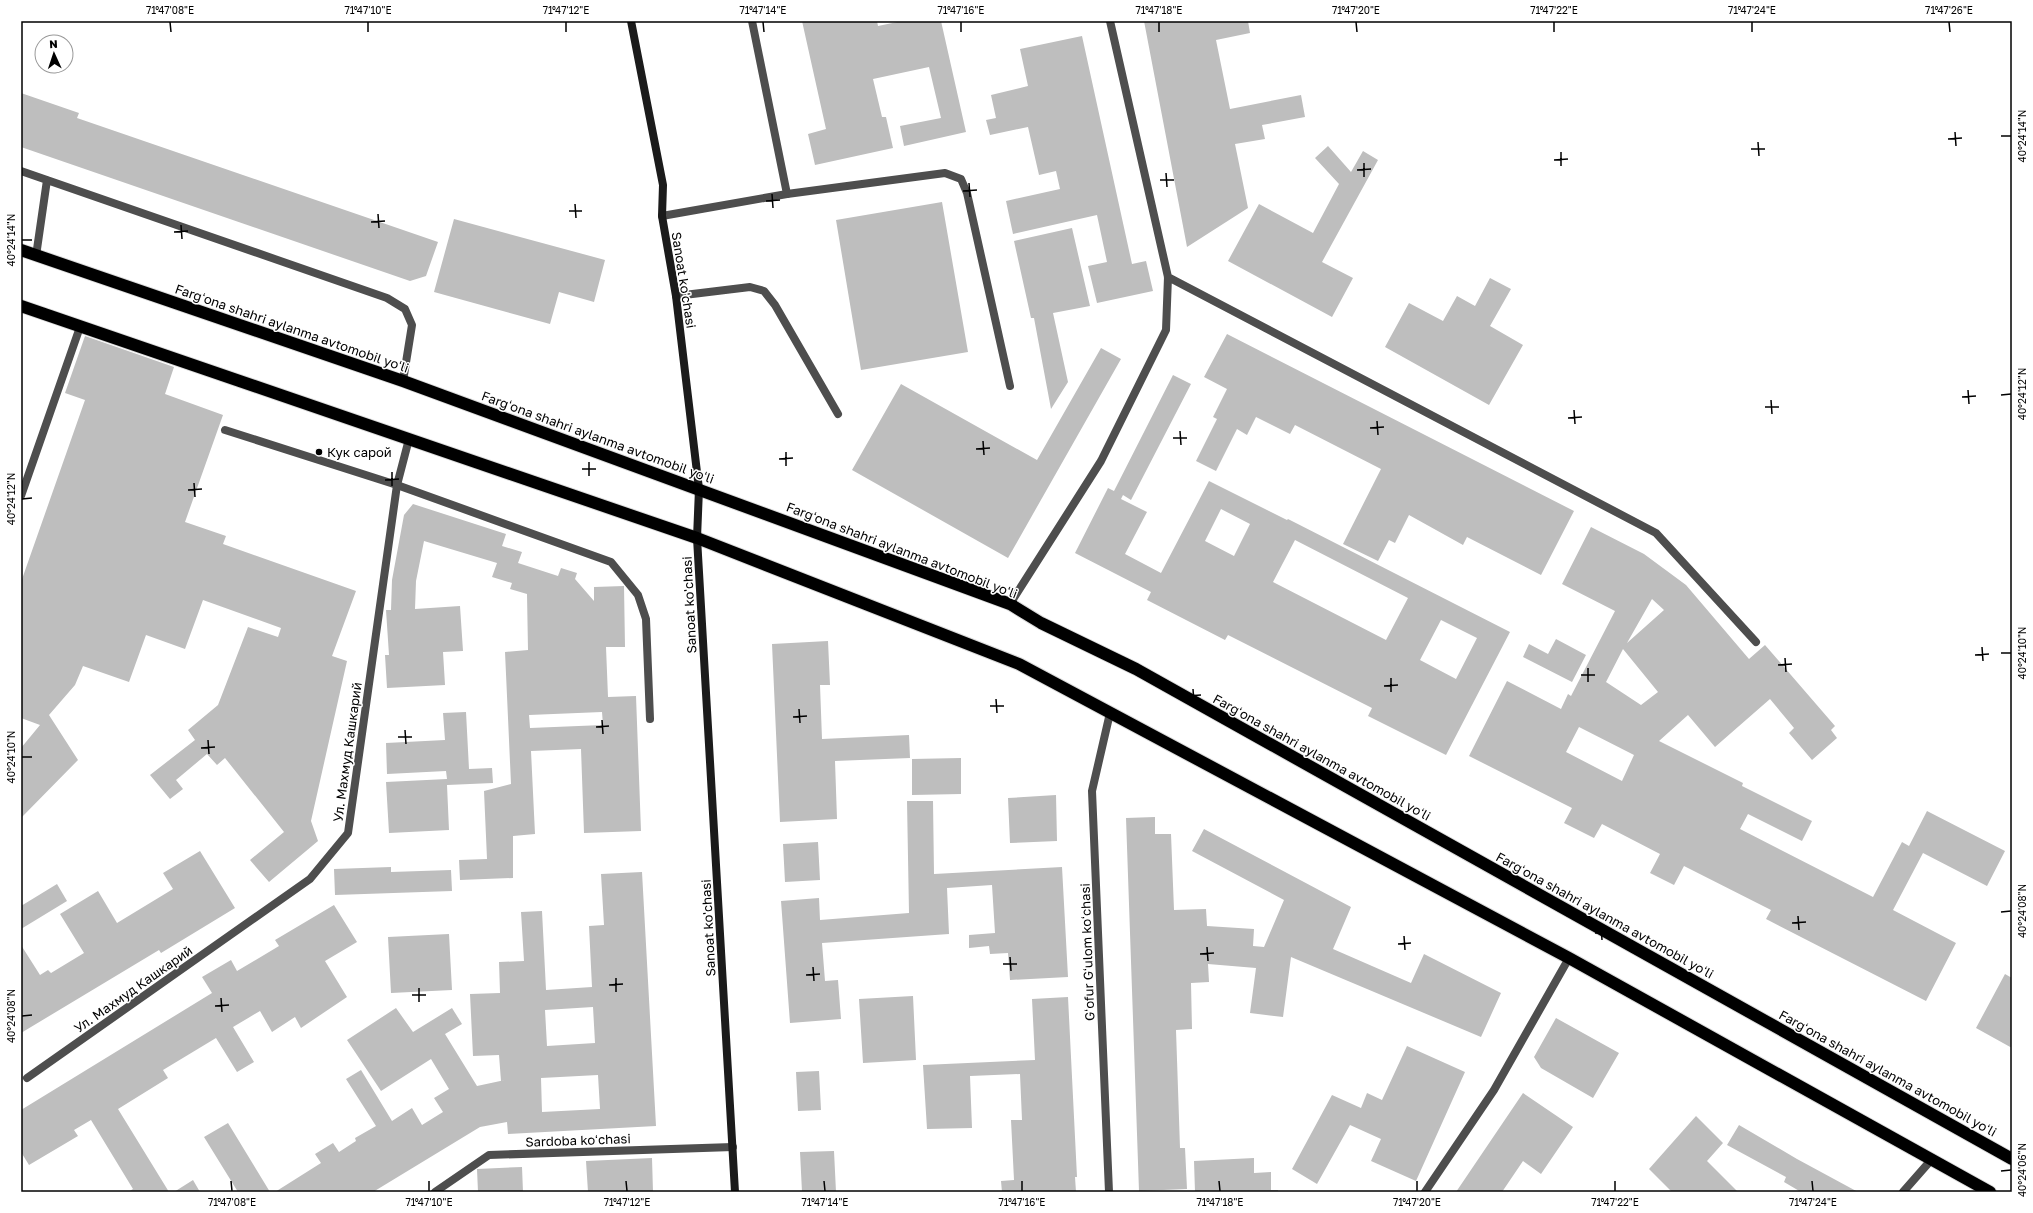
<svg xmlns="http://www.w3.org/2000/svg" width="2033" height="1213" viewBox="0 0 2033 1213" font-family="'Golos Text',sans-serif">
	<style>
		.building { fill: #bebebe; fill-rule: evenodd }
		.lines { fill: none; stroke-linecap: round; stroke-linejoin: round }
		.highway-casing { stroke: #dbdbdb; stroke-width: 14 }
		.lane { stroke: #4e4e4e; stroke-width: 8 }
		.street { stroke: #4e4e4e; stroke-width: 8 }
		.secondary { stroke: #1b1b1b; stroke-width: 8 }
		.highway { stroke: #000; stroke-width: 12 }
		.ticks { fill: none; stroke: #000; stroke-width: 1.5 }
		.poi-dot { fill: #000; stroke: #fff; stroke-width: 1.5 }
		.labels { text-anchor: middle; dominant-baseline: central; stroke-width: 3; stroke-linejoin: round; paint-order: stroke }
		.street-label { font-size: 13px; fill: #000; stroke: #fff }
		.poi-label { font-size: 13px; fill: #000; stroke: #fff; text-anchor: start }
		.neatline { fill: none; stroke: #000; stroke-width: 1.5 }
		.ticks-label { font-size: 10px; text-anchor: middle; fill: #000 }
	</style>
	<rect width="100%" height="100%" fill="#fff"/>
	<path class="building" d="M 802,21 L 877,21 L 878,26 L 902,21 L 941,21 L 966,132 L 904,146 L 900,126 L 941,118 L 929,67 L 873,79 L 882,117 L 886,117 L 893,148 L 815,165 L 808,134 L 826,129 Z
		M 1144,21 L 1248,21 L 1250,33 L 1216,40 L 1230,109 L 1301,95 L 1305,117 L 1262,125 L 1265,139 L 1235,144 L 1248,208 L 1187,247 Z
		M 1082,36 L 1132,264 L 1146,261 L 1153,291 L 1097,303 L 1088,266 L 1107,262 L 1097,215 L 1013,234 L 1006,201 L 1060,189 L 1056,171 L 1039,175 L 1028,127 L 990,135 L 986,120 L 996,118 L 991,95 L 1028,86 L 1020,49 Z
		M 21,93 L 79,113 L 77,118 L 438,242 L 426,276 L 410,281 L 21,147 Z
		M 1328,146 L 1351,172 L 1363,151 L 1378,160 L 1322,262 L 1353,278 L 1332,317 L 1228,261 L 1259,204 L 1313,233 L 1339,184 L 1315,158 Z
		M 942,202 L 968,352 L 861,370 L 836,220 Z
		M 454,219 L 605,260 L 594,302 L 559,292 L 550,324 L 434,292 Z
		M 1072,228 L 1090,306 L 1053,313 L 1068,382 L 1051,409 L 1034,318 L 1031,318 L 1014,241 Z
		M 1490,278 L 1511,289 L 1490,326 L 1523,345 L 1489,405 L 1385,347 L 1409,303 L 1443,321 L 1457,296 L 1475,306 Z
		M 1227,334 L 1574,511 L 1541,575 L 1467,537 L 1463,545 L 1409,515 L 1395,543 L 1389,540 L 1378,561 L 1343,544 L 1381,469 L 1295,425 L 1290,434 L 1256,417 L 1247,435 L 1237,429 L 1216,471 L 1196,461 L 1217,419 L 1213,417 L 1227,389 L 1204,377 Z
		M 85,336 L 174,367 L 165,394 L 223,415 L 185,522 L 226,536 L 223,544 L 356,591 L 332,656 L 347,661 L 311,821 L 318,841 L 269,882 L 250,860 L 284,832 L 225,758 L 217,765 L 207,754 L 176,780 L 183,789 L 170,799 L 150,775 L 195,740 L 188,730 L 218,705 L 248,627 L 278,637 L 281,628 L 203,600 L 185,649 L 146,635 L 129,682 L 83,666 L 75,685 L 49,715 L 78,760 L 21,818 L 21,748 L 40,725 L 21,718 L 21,582 L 85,400 L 65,393 Z
		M 1101,348 L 1121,359 L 1008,558 L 852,470 L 901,384 L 1037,460 Z
		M 1173,375 L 1191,384 L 1131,500 L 1123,495 L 1121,499 L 1147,512 L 1125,554 L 1161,573 L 1209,481 L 1287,520 L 1288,519 L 1510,632 L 1446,755 L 1368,716 L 1372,708 L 1228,635 L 1225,640 L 1147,600 L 1151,592 L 1075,553 L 1108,488 L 1114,491 ZM 1221,509 L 1250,524 L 1234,556 L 1205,541 ZM 1295,540 L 1408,598 L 1386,640 L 1273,582 ZM 1441,620 L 1477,638 L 1456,679 L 1420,660 Z
		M 413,504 L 506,534 L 502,546 L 522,552 L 518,563 L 558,576 L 561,568 L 577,573 L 575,579 L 594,601 L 594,587 L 624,586 L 625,647 L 606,647 L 608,697 L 636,696 L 641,831 L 584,833 L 581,749 L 531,751 L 535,834 L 513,836 L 513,878 L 460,880 L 459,860 L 487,859 L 484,791 L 511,784 L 505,652 L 528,650 L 527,594 L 510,589 L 512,583 L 492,577 L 497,563 L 424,541 L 416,581 L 415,609 L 460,606 L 463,651 L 443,652 L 445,685 L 387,688 L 385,655 L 389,655 L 386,610 L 391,610 L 392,580 L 404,515 ZM 602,712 L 603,725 L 530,728 L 529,715 Z
		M 1591,527 L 1644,554 L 1686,585 L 1749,659 L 1765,645 L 1835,726 L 1831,730 L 1837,738 L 1812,760 L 1789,733 L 1794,728 L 1770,699 L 1715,747 L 1688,715 L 1659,741 L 1743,783 L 1742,786 L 1812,821 L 1802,841 L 1748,814 L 1740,829 L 1873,897 L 1902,842 L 1909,846 L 1927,811 L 2005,851 L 1987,886 L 1923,853 L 1893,910 L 1956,943 L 1926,1001 L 1766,919 L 1771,910 L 1684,866 L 1674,885 L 1650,873 L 1660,854 L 1602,824 L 1594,838 L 1564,823 L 1572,808 L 1469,756 L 1507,681 L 1561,709 L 1568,694 L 1571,696 L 1615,611 L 1562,584 ZM 1652,599 L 1664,610 L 1627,643 ZM 1623,649 L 1658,692 L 1641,705 L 1606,682 ZM 1579,727 L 1634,755 L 1622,781 L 1566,752 Z
		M 1556,639 L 1586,655 L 1572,682 L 1523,657 L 1529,644 L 1548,654 Z
		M 828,641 L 830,685 L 820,685 L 822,739 L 909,735 L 910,758 L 835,761 L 837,819 L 780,822 L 772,644 Z
		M 466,712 L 469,769 L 492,768 L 493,783 L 447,785 L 449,830 L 389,833 L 386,782 L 447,779 L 446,771 L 387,774 L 386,743 L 445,740 L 443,713 Z
		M 961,758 L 961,794 L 912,795 L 912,759 Z
		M 1056,795 L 1057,841 L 1010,843 L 1008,798 Z
		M 907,801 L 933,801 L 934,874 L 1062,867 L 1068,977 L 1010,980 L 1008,953 L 990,954 L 989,946 L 969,948 L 969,935 L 995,933 L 992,885 L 947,888 L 949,934 L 822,943 L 825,981 L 838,980 L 841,1019 L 790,1023 L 781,901 L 819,898 L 820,920 L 909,913 Z
		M 1155,817 L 1155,834 L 1171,834 L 1174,910 L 1206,909 L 1207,926 L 1254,929 L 1253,946 L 1264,947 L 1284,900 L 1192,851 L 1204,829 L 1351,907 L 1333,949 L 1411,983 L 1424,954 L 1501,993 L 1481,1037 L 1291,957 L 1283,1017 L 1250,1013 L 1256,968 L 1208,964 L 1209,982 L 1191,983 L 1192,1029 L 1176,1030 L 1180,1148 L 1185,1148 L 1187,1189 L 1139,1191 L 1126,818 Z
		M 818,842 L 820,880 L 785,882 L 783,844 Z
		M 200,851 L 235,908 L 161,953 L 159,950 L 21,1033 L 21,945 L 40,975 L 48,970 L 51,973 L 84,953 L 60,914 L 98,891 L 117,923 L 173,889 L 163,873 Z
		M 391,867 L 391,872 L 451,870 L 452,891 L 335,895 L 334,869 Z
		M 642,872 L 656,1126 L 508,1134 L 507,1122 L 480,1127 L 373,1192 L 275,1192 L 321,1163 L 315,1154 L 333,1143 L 339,1152 L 356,1141 L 355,1138 L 376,1126 L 346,1079 L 361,1070 L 392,1121 L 412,1108 L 422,1125 L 443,1112 L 434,1098 L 449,1089 L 431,1059 L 381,1091 L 347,1040 L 396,1008 L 413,1032 L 452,1008 L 462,1024 L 445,1034 L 477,1086 L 505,1080 L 501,1081 L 499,1055 L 473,1056 L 470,994 L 500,993 L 499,962 L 524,961 L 521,912 L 542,911 L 546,990 L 592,987 L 589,926 L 604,925 L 601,874 ZM 593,1007 L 595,1043 L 547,1046 L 545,1010 ZM 598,1075 L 600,1109 L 542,1112 L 541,1078 Z
		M 57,884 L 67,901 L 21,929 L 21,906 Z
		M 334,905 L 357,942 L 325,961 L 347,997 L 301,1028 L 295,1017 L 272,1032 L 260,1011 L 233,1027 L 254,1062 L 237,1072 L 216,1038 L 163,1070 L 168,1078 L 118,1109 L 169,1192 L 128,1192 L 133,1189 L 91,1120 L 74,1130 L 78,1136 L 29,1165 L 21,1152 L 21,1110 L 212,993 L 202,977 L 231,960 L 237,971 L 279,946 L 275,940 Z
		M 449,934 L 452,990 L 391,993 L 388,937 Z
		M 2005,974 L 2012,978 L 2012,1048 L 1976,1028 Z
		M 913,996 L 916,1060 L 863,1063 L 859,999 Z
		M 1068,997 L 1077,1177 L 1075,1177 L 1076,1192 L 1002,1192 L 1001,1181 L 1014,1180 L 1011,1120 L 1022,1120 L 1020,1074 L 970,1076 L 972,1128 L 927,1129 L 923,1065 L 1035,1060 L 1032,999 Z
		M 1556,1018 L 1619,1053 L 1593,1098 L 1541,1068 L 1534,1057 Z
		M 1407,1046 L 1465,1072 L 1416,1181 L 1371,1161 L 1381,1139 L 1350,1125 L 1317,1184 L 1292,1169 L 1332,1095 L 1361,1108 L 1367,1093 L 1382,1100 Z
		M 819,1071 L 821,1110 L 798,1111 L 796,1072 Z
		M 1523,1093 L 1573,1127 L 1541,1174 L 1523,1161 L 1502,1192 L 1456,1192 Z
		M 1696,1116 L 1723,1143 L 1707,1161 L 1738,1192 L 1672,1192 L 1649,1169 Z
		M 228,1123 L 270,1192 L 238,1192 L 204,1137 Z
		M 1739,1125 L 1797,1159 L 1858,1192 L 1801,1192 L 1784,1182 L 1786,1177 L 1727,1145 Z
		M 834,1151 L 836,1192 L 802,1192 L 800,1152 Z
		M 652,1158 L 653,1192 L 588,1192 L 586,1161 Z
		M 1254,1158 L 1254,1173 L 1271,1172 L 1271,1190 L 1278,1190 L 1278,1192 L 1195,1192 L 1194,1161 Z
		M 522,1167 L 523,1192 L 478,1192 L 477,1169 Z
		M 193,1180 L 200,1192 L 174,1192 Z"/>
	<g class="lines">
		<g class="highway-casing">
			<path id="highway" d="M 21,250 L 403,381 L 1010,604 L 1041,623 L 1136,669 L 2012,1159
				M 21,306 L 697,538 L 1019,664 L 1569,958 L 1990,1192"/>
		</g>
		<path class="lane" d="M 21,171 L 387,298 L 405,309 L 412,325 L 403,381
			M 787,194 L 945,173 L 961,179 L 967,193 L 1010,386
			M 36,256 L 47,180
			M 676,296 L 750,287 L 764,291 L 775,305 L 838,414
			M 225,430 L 397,485 L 611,562 L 638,595 L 646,619 L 650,719
			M 21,496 L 80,327
			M 1425,1192 L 1494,1090 L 1569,958"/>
		<path class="street" d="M 662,216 L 787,194 L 752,21
			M 1168,277 L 1656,533 L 1756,642
			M 1010,604 L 1101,461 L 1166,330 L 1168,277 L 1110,21
			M 27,1078 L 310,879 L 348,833 L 397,485 L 409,439
			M 435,1192 L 489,1155 L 733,1147
			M 1109,1192 L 1092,791 L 1110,713
			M 1903,1192 L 1932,1159"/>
		<path class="secondary" d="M 631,21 L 663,185 L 662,216 L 676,296 L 699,489 L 697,538 L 735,1192"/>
		<use href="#highway" class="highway"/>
	</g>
	<path class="ticks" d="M 170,22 L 171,32M 368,22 L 368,32M 566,22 L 566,32M 763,22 L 764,32M 961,22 L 961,32M 1159,22 L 1159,32M 1356,22 L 1357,32M 1554,22 L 1554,32M 1752,22 L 1752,32M 1949,22 L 1950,32M 1955,132 L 1956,146M 2001,136 L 2011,136M 1948,139 L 1962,138M 1758,142 L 1759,156M 1751,149 L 1765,149M 1561,152 L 1561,166M 1554,160 L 1568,159M 1364,163 L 1364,177M 1357,170 L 1371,169M 1166,173 L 1167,187M 1160,180 L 1174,180M 969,183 L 970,197M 963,191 L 977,190M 772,194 L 773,208M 766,201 L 780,200M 575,204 L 576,218M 569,211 L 582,211M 378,214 L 379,228M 371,222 L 385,221M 181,225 L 182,239M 174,232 L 188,231M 22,240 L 32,240M 1968,390 L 1969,404M 2001,395 L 2011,394M 1962,397 L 1976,396M 1771,400 L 1772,414M 1765,407 L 1779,407M 1574,410 L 1575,424M 1568,418 L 1582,417M 1377,421 L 1378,435M 1370,428 L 1384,427M 1180,431 L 1181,445M 1173,438 L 1187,438M 983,441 L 984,455M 976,449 L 990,448M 786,452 L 786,466M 779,459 L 793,458M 589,462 L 589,476M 582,469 L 596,469M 392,472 L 392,486M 385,480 L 399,479M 194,483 L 195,497M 188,490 L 202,489M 22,499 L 32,498M 1982,647 L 1983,661M 2001,653 L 2011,653M 1975,655 L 1989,654M 1785,658 L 1786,672M 1778,665 L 1792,664M 1588,668 L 1588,682M 1581,675 L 1595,675M 1391,678 L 1391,692M 1384,686 L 1398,685M 1193,689 L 1194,703M 1187,696 L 1201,695M 996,699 L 997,713M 990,706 L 1004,706M 799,709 L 800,723M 793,717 L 807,716M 602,720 L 603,734M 596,727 L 609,726M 405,730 L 406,744M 398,737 L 412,737M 208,740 L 209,754M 201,748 L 215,747M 22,757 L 32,757M 2001,912 L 2011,911M 1798,916 L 1799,930M 1792,923 L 1806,922M 1601,926 L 1602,940M 1595,933 L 1609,933M 1404,936 L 1405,950M 1398,944 L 1411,943M 1207,947 L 1208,961M 1200,954 L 1214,953M 1010,957 L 1011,971M 1003,964 L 1017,964M 813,967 L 814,981M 806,975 L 820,974M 616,978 L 616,992M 609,985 L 623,984M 419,988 L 419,1002M 412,995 L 426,995M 221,998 L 222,1012M 215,1006 L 229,1005M 22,1016 L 32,1015M 2001,1171 L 2011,1170M 231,1181 L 232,1191M 429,1181 L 429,1191M 626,1181 L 627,1191M 824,1181 L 825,1191M 1022,1181 L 1022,1191M 1219,1181 L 1220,1191M 1417,1181 L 1417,1191M 1615,1181 L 1615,1191M 1812,1181 L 1813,1191"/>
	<circle class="poi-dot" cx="319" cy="452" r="4"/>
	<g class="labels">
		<g class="street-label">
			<text transform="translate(684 280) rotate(81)">Sanoat ko'chasi</text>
			<text transform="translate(292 328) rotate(19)">Fargʻona shahri aylanma avtomobil yoʻli</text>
			<text transform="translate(598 437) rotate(20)">Fargʻona shahri aylanma avtomobil yoʻli</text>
			<text transform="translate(902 550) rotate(21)">Fargʻona shahri aylanma avtomobil yoʻli</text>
			<text transform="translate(689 605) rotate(-93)">Sanoat ko'chasi</text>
			<text transform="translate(347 752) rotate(-82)">Ул. Махмуд Кашкарий</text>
			<text transform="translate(1322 757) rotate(29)">Fargʻona shahri aylanma avtomobil yoʻli</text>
			<text transform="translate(1605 915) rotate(29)">Fargʻona shahri aylanma avtomobil yoʻli</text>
			<text transform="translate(708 928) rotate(-93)">Sanoat ko'chasi</text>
			<text transform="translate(1087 952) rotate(-92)">Gʻofur Gʻulom koʻchasi</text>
			<text transform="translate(133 989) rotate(-35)">Ул. Махмуд Кашкарий</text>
			<text transform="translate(1888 1073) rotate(29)">Fargʻona shahri aylanma avtomobil yoʻli</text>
			<text transform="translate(578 1140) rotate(-2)">Sardoba koʻchasi</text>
		</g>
		<g class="poi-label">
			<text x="327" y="452">Кук сарой</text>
		</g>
	</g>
	<rect width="2033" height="1213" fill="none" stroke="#ffffff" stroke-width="44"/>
	<g transform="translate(54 54) rotate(357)"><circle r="19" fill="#ffffff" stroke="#999999"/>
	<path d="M0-3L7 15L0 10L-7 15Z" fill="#000000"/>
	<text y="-6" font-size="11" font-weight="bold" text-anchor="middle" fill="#000000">N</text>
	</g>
	<rect x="22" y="22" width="1989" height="1169" class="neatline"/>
	<g class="ticks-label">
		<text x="170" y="14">71°47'08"E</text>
		<text x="368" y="14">71°47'10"E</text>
		<text x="566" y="14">71°47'12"E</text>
		<text x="763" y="14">71°47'14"E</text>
		<text x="961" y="14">71°47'16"E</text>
		<text x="1159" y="14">71°47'18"E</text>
		<text x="1356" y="14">71°47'20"E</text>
		<text x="1554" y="14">71°47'22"E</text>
		<text x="1752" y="14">71°47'24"E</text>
		<text x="1949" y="14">71°47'26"E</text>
		<text transform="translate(2022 136) rotate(-90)" y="4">40°24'14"N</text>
		<text transform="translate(11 240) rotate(-90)" y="4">40°24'14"N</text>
		<text transform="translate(2022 394) rotate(-90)" y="4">40°24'12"N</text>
		<text transform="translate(11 499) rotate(-90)" y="4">40°24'12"N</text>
		<text transform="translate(2022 653) rotate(-90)" y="4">40°24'10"N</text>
		<text transform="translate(11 757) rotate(-90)" y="4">40°24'10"N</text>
		<text transform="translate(2022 911) rotate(-90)" y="4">40°24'08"N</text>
		<text transform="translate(11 1016) rotate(-90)" y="4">40°24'08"N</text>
		<text transform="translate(2022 1170) rotate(-90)" y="4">40°24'06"N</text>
		<text x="232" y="1206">71°47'08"E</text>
		<text x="429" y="1206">71°47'10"E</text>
		<text x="627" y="1206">71°47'12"E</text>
		<text x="825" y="1206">71°47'14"E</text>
		<text x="1022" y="1206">71°47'16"E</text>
		<text x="1220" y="1206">71°47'18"E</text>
		<text x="1417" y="1206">71°47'20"E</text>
		<text x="1615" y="1206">71°47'22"E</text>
		<text x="1813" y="1206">71°47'24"E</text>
	</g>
</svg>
